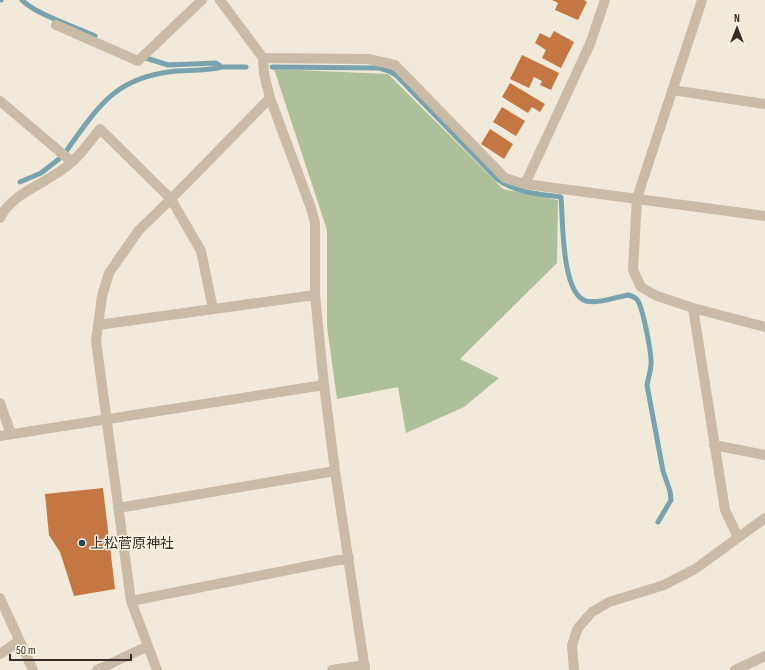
<svg xmlns="http://www.w3.org/2000/svg" width="765" height="670" viewBox="0 0 765 670" font-family="'Sofia Sans Condensed','Noto Sans JP',sans-serif">
	<style>
		.green { fill: #adc099 }
		.lines { fill: none; stroke-linecap: round; stroke-linejoin: round }
		.stream { stroke: #78a3ae; stroke-width: 5 }
		.building { fill: #c57743 }
		.minor { stroke: #c9bba5; stroke-width: 10 }
		.poi-dot { fill: #1d4956; stroke: #f9f3e5; stroke-width: 1.5 }
		.labels { text-anchor: middle; dominant-baseline: central; stroke-width: 3; stroke-linejoin: round; paint-order: stroke }
		.poi-label { font-size: 14px; fill: #352d26; stroke: #f9f3e5; text-anchor: start }
	</style>
	<rect width="100%" height="100%" fill="#f1e9d9"/>
	<path class="green" d="M 274,69 L 388,74 L 503,189 L 558,200 L 557,263 L 460,359 L 499,378 L 464,407 L 406,433 L 398,387 L 337,399 L 327,326 L 327,230 Z"/>
	<g class="lines">
		<path class="stream" d="M 0,0 L 1,0
			M 22,0 C 35,14 76,27 95,36
			M 146,58 L 168,65 L 216,63 L 222,67 L 246,67
			M 272,67 L 379,68 L 389,71 L 396,75 L 497,179 C 516,193 539,194 561,197 C 563,218 561,294 586,301 C 598,304 616,297 628,295 C 632,296 636,297 638,301 C 643,309 652,355 651,364 C 651,371 648,378 647,385 L 663,471 L 670,491 L 671,500 L 658,522
			M 67,150 C 100,104 116,77 176,71 C 191,70 207,71 222,67
			M 20,182 L 41,173 L 59,159"/>
	</g>
	<path class="building" d="M 552,0 L 584,0 L 587,2 L 578,20 L 555,10 L 558,3 Z
		M 554,31 L 574,42 L 561,68 L 542,58 L 546,50 L 535,43 L 540,33 L 550,38 Z
		M 522,55 L 559,73 L 551,90 L 540,85 L 542,81 L 534,77 L 529,88 L 510,79 Z
		M 510,83 L 545,104 L 540,112 L 532,107 L 528,113 L 502,97 Z
		M 502,107 L 525,121 L 516,136 L 493,122 Z
		M 490,129 L 513,144 L 504,159 L 481,144 Z
		M 103,488 L 115,589 L 74,596 L 60,552 L 49,535 L 45,494 Z"/>
	<g class="lines">
		<path class="minor" d="M 220,0 L 263,58 L 264,74 L 270,98 L 311,208 L 315,223 L 315,295 L 324,385 L 335,471 L 365,670
			M 702,0 L 637,198 L 633,270 L 641,287 L 657,296 L 693,308 L 765,327
			M 56,25 L 138,61 L 202,0
			M 263,58 L 368,59 L 395,65 L 505,178 L 525,184 L 765,216
			M 672,90 L 765,104
			M 0,101 L 72,162
			M 525,184 L 590,44 L 605,0
			M 0,218 C 14,190 50,183 72,162 C 82,153 91,140 100,129 L 171,199 L 201,251 L 213,309
			M 693,308 L 725,510 L 738,537
			M 98,325 L 315,295
			M 0,403 L 11,434
			M 0,436 L 324,385
			M 714,445 L 765,455
			M 118,508 L 335,471
			M 0,598 L 33,670
			M 131,601 L 349,558
			M 0,654 L 19,641
			M 97,670 L 148,646
			M 157,670 L 131,601 L 96,341 L 102,296 L 109,273 L 139,230 L 171,199 L 270,98
			M 332,670 L 365,665
			M 574,670 L 572,645 L 578,628 L 592,612 L 609,602 L 664,585 L 695,569 L 765,518
			M 735,670 L 765,656"/>
	</g>
	<circle class="poi-dot" cx="82" cy="543" r="4"/>
	<g class="labels">
		<g class="poi-label">
			<text x="90" y="543">上松菅原神社</text>
		</g>
	</g>
	<g transform="translate(737 28)" stroke="#f9f3e5" stroke-width="3" paint-order="stroke">
	<path d="M0-3L7 15L0 10L-7 15Z" fill="#352d26"/>
	<text y="-6" font-size="11" font-weight="bold" text-anchor="middle" fill="#352d26">N</text>
	</g>
	<path d="M10 654v6h121v-6" fill="none" stroke="#352d26" stroke-width="2"/>
	<text x="16" y="654" font-size="12" fill="#352d26" stroke="#f9f3e5" stroke-width="3" paint-order="stroke">50 m</text>
</svg>
